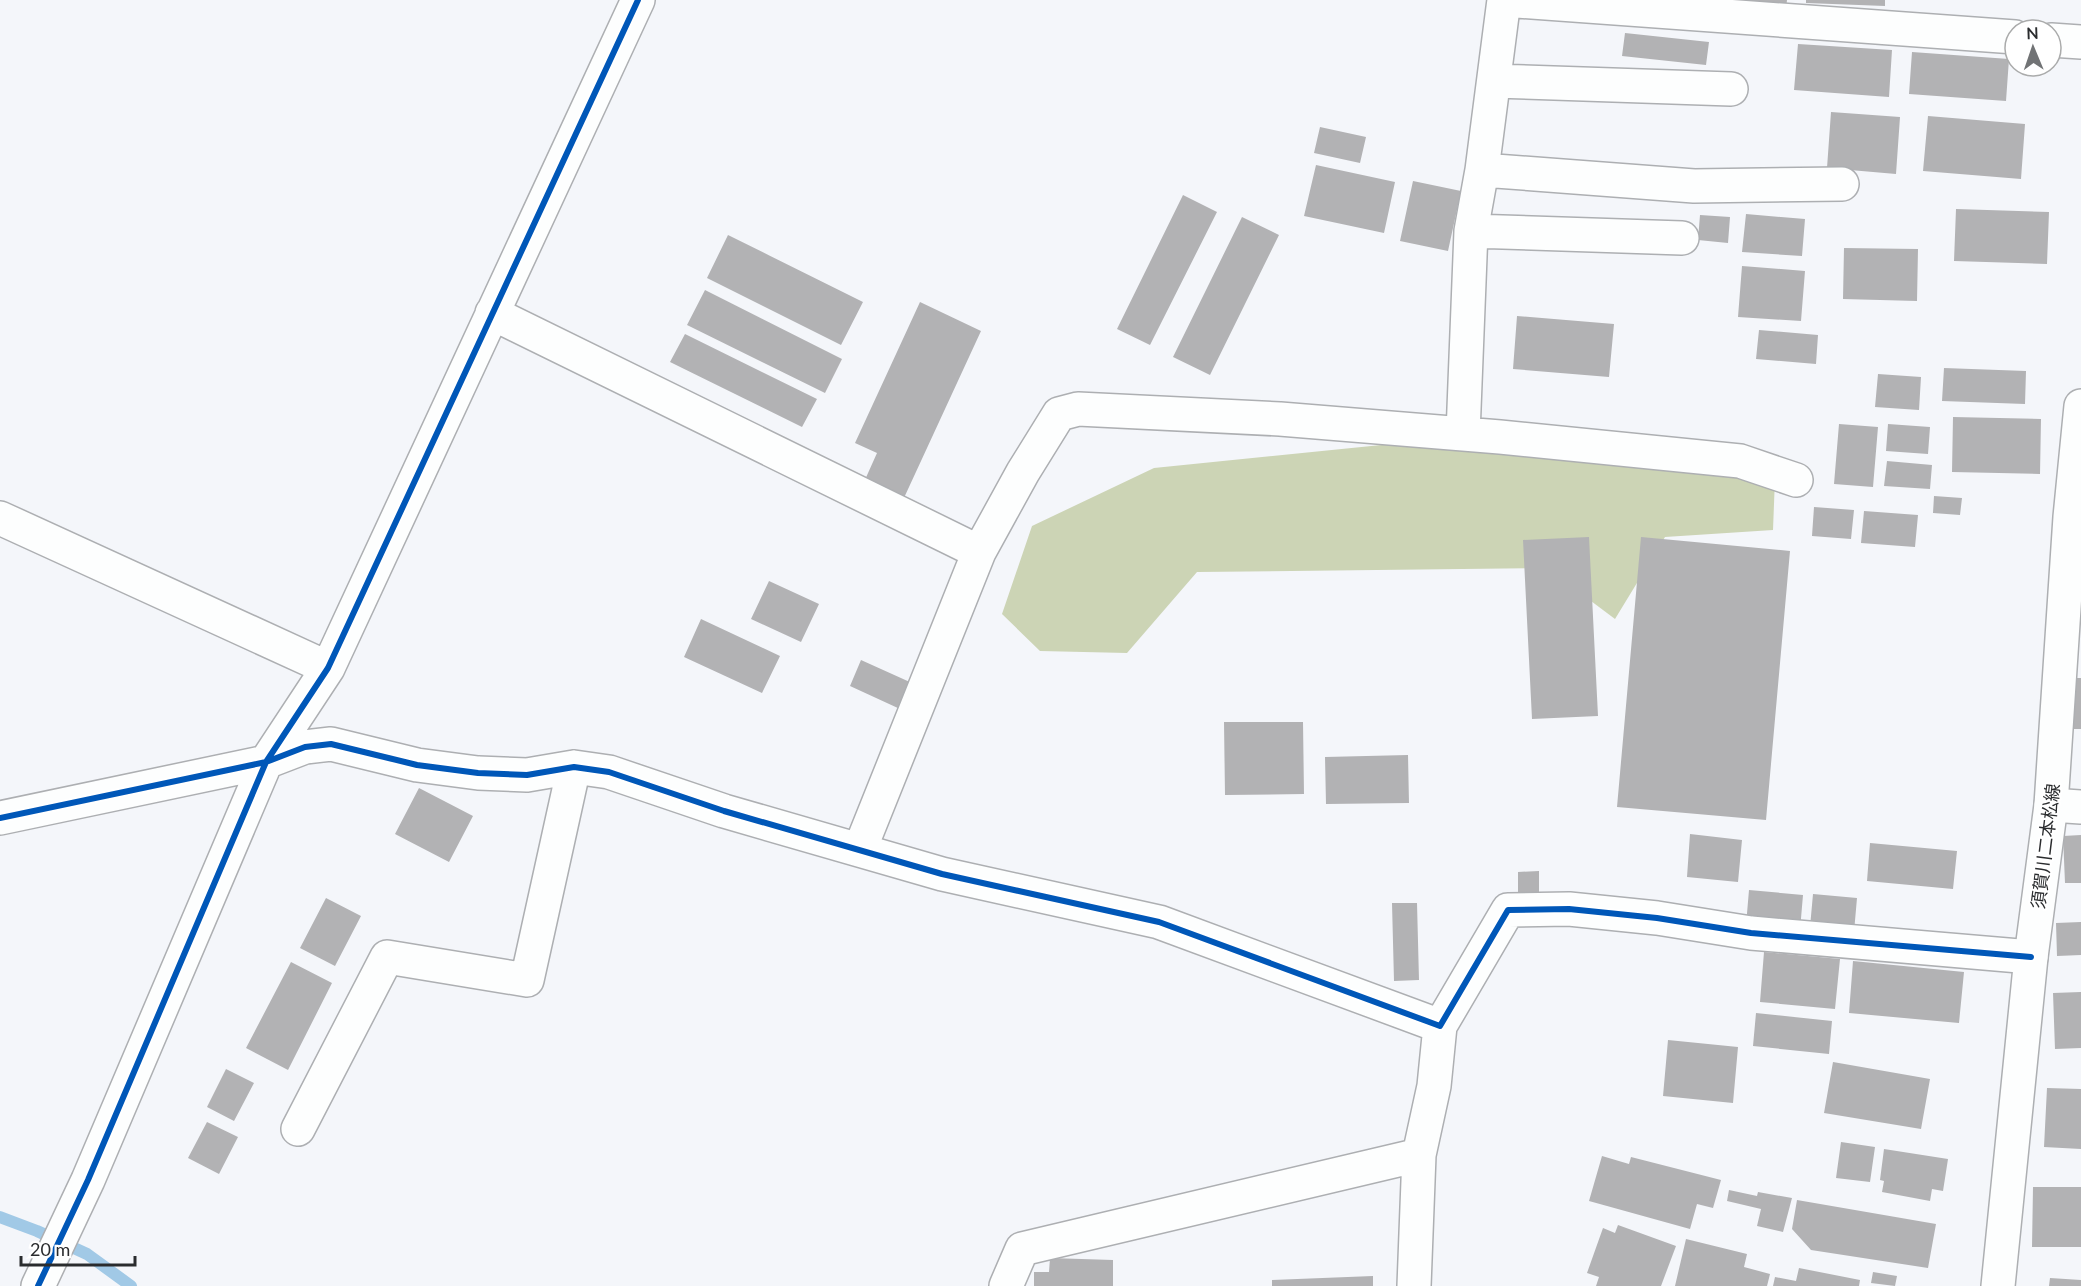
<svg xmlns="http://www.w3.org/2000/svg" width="2081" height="1286" viewBox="0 0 2081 1286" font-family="Lato,'Noto Sans JP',sans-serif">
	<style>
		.forest { fill: #ccd4b5 }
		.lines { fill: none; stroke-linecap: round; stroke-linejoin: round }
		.stream { stroke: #a1c9e6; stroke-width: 12 }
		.building { fill: #b2b2b4 }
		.street-casing { stroke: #adafb2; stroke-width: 36 }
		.secondary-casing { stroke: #adafb2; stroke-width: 36 }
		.street { stroke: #fdfefe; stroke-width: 33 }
		.secondary { stroke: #fdfefe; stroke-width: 33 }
		.cycleway-casing { stroke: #fff; stroke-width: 10 }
		.cycleway { stroke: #0057b8; stroke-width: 6 }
		.labels { text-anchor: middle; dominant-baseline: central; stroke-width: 4.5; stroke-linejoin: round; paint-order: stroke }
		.street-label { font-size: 18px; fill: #2a2c2e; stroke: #fff }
	</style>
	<rect width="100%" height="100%" fill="#f4f6fa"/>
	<path class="forest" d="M 1401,443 L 1775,478 L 1773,530 L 1665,537 L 1615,619 L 1547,568 L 1197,572 L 1127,653 L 1040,651 L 1002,614 L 1032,526 L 1154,468 Z"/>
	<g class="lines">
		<path class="stream" d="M 0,1217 L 37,1231 L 87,1254 L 131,1286"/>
	</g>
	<path class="building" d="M 1730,0 L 1787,0 L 1786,8 Z
		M 1806,0 L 1885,0 L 1885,6 L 1806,3 Z
		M 1625,33 L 1709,42 L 1706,65 L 1622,56 Z
		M 1798,44 L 1892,50 L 1889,97 L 1794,90 Z
		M 1912,52 L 2009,59 L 2006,101 L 1909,94 Z
		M 1831,112 L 1900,117 L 1896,174 L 1827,168 Z
		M 1928,116 L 2025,124 L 2021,179 L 1923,171 Z
		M 1320,127 L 1366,137 L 1360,163 L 1314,153 Z
		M 1316,165 L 1395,182 L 1384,233 L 1304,216 Z
		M 1413,181 L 1461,191 L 1448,251 L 1400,241 Z
		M 1183,195 L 1217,212 L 1150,345 L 1117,329 Z
		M 1956,209 L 2049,212 L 2047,264 L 1954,261 Z
		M 1746,214 L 1805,219 L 1802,256 L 1742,252 Z
		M 1700,215 L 1730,217 L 1728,243 L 1698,240 Z
		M 1242,217 L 1279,235 L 1210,375 L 1173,357 Z
		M 728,235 L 863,302 L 841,345 L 707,278 Z
		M 1844,248 L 1918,249 L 1917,301 L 1843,299 Z
		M 1742,266 L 1805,271 L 1801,321 L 1738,317 Z
		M 705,290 L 842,359 L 825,393 L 687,325 Z
		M 920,302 L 981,331 L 903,500 L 864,482 L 877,453 L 855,443 Z
		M 1517,316 L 1614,324 L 1609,377 L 1513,369 Z
		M 1759,330 L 1818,335 L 1816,364 L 1756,359 Z
		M 685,334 L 817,399 L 802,427 L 670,362 Z
		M 1944,368 L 2026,371 L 2025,404 L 1942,401 Z
		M 1878,374 L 1921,377 L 1919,410 L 1875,407 Z
		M 1953,417 L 2041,419 L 2040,474 L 1952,472 Z
		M 1839,424 L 1878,427 L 1873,487 L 1834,484 Z
		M 1888,424 L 1930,427 L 1928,454 L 1886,451 Z
		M 1887,461 L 1932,465 L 1930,489 L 1884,486 Z
		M 1934,496 L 1962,498 L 1960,515 L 1933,513 Z
		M 1814,507 L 1854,510 L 1851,539 L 1812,536 Z
		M 1864,511 L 1918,515 L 1915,547 L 1861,543 Z
		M 1589,537 L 1598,716 L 1532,719 L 1523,540 Z
		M 1641,537 L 1790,551 L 1766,820 L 1617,807 Z
		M 769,581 L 819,604 L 801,642 L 751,619 Z
		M 701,619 L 780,656 L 762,693 L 684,657 Z
		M 861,660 L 912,683 L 900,709 L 850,686 Z
		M 2073,678 L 2081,678 L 2081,729 L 2074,729 Z
		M 1224,722 L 1303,722 L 1304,794 L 1225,795 Z
		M 1408,755 L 1409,803 L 1326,804 L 1325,757 Z
		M 419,788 L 473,816 L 449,862 L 395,834 Z
		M 1690,834 L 1742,840 L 1738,882 L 1687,877 Z
		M 2081,835 L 2081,883 L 2065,883 L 2063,836 Z
		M 1870,843 L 1957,851 L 1953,889 L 1867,881 Z
		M 1539,871 L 1539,895 L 1518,895 L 1518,872 Z
		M 1749,890 L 1803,895 L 1800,930 L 1746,925 Z
		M 1813,894 L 1857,898 L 1854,932 L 1810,927 Z
		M 326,898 L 361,916 L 335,966 L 300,948 Z
		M 1392,903 L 1417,903 L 1419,980 L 1394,981 Z
		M 2081,922 L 2081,955 L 2057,956 L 2056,923 Z
		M 1764,952 L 1840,959 L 1835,1009 L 1760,1002 Z
		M 1853,961 L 1964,972 L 1959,1023 L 1849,1013 Z
		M 291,962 L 332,983 L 288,1070 L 246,1048 Z
		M 2081,992 L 2081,1048 L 2055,1049 L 2053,993 Z
		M 1756,1013 L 1832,1021 L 1829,1054 L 1753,1046 Z
		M 1668,1040 L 1738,1047 L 1733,1103 L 1663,1096 Z
		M 1833,1062 L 1930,1079 L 1921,1129 L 1824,1113 Z
		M 226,1069 L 254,1083 L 234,1121 L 207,1107 Z
		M 2047,1088 L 2081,1089 L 2081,1149 L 2044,1147 Z
		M 207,1122 L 238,1137 L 219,1174 L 188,1158 Z
		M 1841,1142 L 1875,1147 L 1870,1182 L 1836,1178 Z
		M 1884,1149 L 1948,1159 L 1943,1191 L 1932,1189 L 1930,1201 L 1882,1192 L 1884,1181 L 1880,1180 Z
		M 1602,1156 L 1629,1164 L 1631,1157 L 1721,1180 L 1713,1208 L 1697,1204 L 1690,1229 L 1589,1201 Z
		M 2033,1187 L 2081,1187 L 2081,1247 L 2032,1247 Z
		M 1729,1190 L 1757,1196 L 1758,1192 L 1792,1198 L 1783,1232 L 1757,1226 L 1761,1209 L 1727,1201 Z
		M 1797,1200 L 1936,1224 L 1928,1268 L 1811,1250 L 1792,1229 Z
		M 1618,1225 L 1676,1246 L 1661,1286 L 1596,1286 L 1599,1277 L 1587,1273 L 1603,1228 L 1615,1233 Z
		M 1686,1239 L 1747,1254 L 1744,1267 L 1770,1274 L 1767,1286 L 1675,1286 Z
		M 1050,1258 L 1113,1260 L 1113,1286 L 1034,1286 L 1034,1272 L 1049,1272 Z
		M 1799,1268 L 1860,1280 L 1859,1286 L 1773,1286 L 1775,1277 L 1796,1281 Z
		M 1873,1272 L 1897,1276 L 1895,1286 L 1871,1283 Z
		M 1373,1276 L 1373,1286 L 1272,1286 L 1272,1280 Z
		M 2050,1278 L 2081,1280 L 2081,1286 L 2049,1286 Z"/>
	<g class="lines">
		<g class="street-casing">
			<path id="street" d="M 1504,0 L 2015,37
				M 2051,40 L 2081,42
				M 1494,81 L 1731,89
				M 1482,170 L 1694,186 L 1842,184
				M 1471,231 L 1682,238
				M 492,313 L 979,552 L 860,849
				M 1463,434 L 1471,231 L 1482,170 L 1504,0
				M 0,518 L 328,668
				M 979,552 L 1023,472 L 1059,414 L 1078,409 L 1280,419 L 1500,437 L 1740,461 L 1796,480
				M 2051,805 L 2081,807
				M 0,818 L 266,762 L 305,747 L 331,744 L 417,765 L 478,773 L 527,775 L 574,767 L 609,772 L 724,811 L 942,874 L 1159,922 L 1440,1026 L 1508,910 L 1569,909 L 1657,918 L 1751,933 L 2031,957
				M 298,1129 L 387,957 L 527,980 L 574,767
				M 38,1286 L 88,1180 L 266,762 L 328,668 L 638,0
				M 1006,1286 L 1022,1249 L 1419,1155 L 1434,1086 L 1440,1026
				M 1414,1286 L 1419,1155"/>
		</g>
		<g class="secondary-casing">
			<path id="secondary" d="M 1998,1286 L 2031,957 L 2051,805 L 2070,517 L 2081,406"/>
		</g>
		<use href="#street" class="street"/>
		<use href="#secondary" class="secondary"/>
		<g class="cycleway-casing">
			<path id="cycleway" d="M 0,818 L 266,762 L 305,747 L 331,744 L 417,765 L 478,773 L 527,775 L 574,767 L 609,772 L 724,811 L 942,874 L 1159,922 L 1440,1026 L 1508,910 L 1569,909 L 1657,918 L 1751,933 L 2031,957
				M 38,1286 L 88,1180 L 266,762 L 328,668 L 638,0"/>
		</g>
		<use href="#cycleway" class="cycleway"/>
	</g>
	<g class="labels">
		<g class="street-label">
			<text transform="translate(2045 846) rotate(-83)">須賀川二本松線</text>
		</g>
	</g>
	<g transform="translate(2033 48) rotate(358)"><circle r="28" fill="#ffffff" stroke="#aaabab" stroke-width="1.5"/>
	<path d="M0-4.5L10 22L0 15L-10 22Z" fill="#717375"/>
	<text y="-9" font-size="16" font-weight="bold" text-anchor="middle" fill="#2a2c2e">N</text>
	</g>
	<path d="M21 1256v9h114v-9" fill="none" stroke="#2a2c2e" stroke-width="3"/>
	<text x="30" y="1256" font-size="18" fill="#2a2c2e" stroke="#ffffff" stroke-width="4.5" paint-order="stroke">20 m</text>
</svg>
